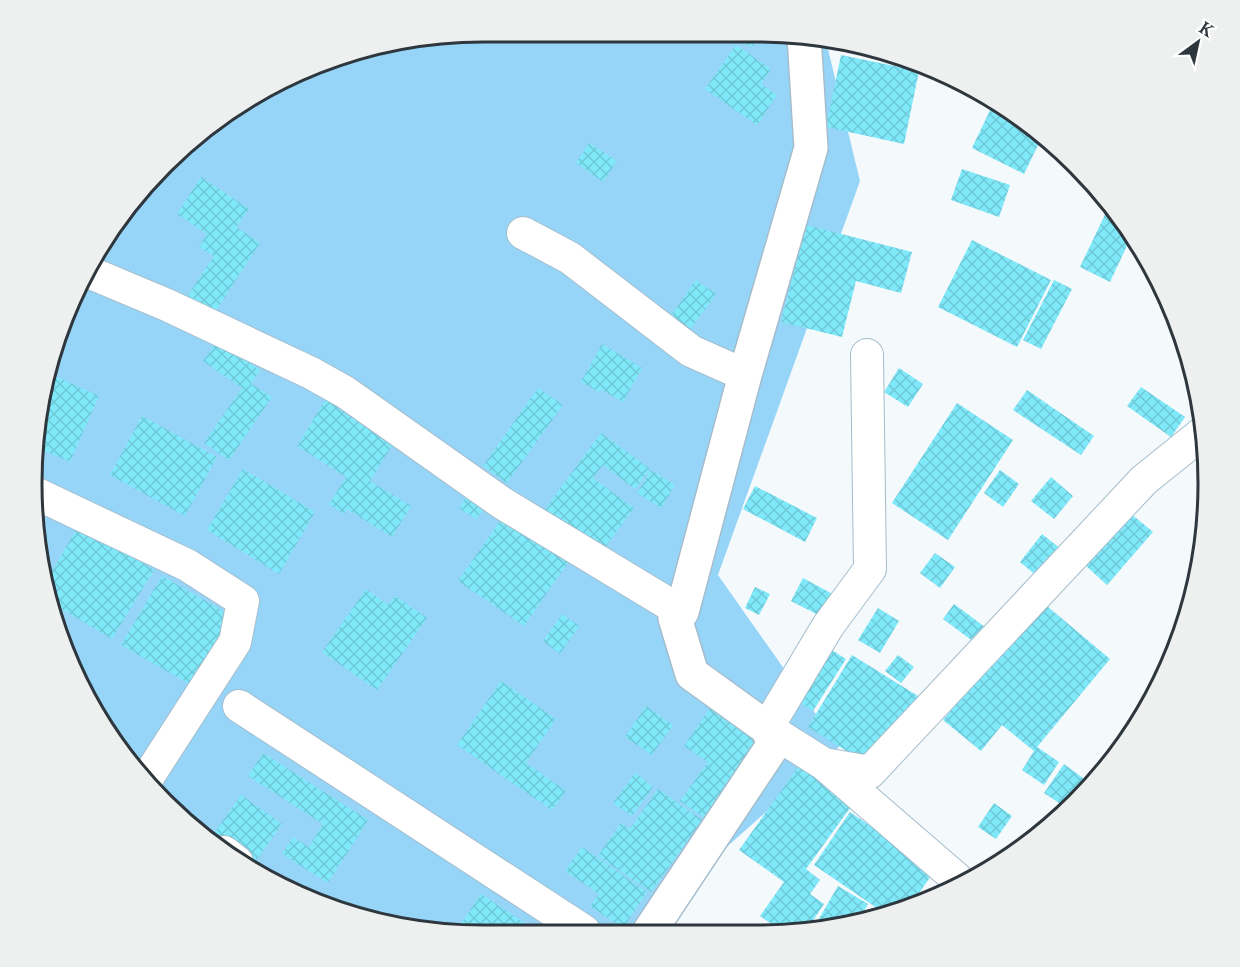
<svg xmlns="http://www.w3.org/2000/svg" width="1240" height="967" viewBox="0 0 1240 967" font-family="'Libre Baskerville',serif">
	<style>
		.green { fill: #96d5f8 }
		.building { fill: url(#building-cross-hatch) }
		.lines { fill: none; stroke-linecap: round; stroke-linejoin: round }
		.street-casing { stroke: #a4bdcc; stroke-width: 34 }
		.secondary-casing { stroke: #a4bdcc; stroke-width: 36 }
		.street { stroke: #fff; stroke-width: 32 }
		.secondary { stroke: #fff; stroke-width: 33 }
		.rim { fill: none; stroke: #2d373d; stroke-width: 3 }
	</style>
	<defs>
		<pattern id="building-cross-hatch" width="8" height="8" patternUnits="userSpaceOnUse" patternTransform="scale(1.5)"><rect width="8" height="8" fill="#7fe9fa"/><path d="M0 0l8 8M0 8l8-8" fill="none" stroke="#6ec8d7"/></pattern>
	</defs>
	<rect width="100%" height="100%" fill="#f4f9fc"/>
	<path class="green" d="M 484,32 L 786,32 L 826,41 L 860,181 L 718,575 L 839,747 L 632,931 L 396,927 L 311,901 L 232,859 L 164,803 L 92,710 L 47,601 L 32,484 L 47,367 L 92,258 L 164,164 L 257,92 L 366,47 Z"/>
	<path class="building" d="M 732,32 L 759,32 L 753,47 L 730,39 Z
		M 736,45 L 771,69 L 761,84 L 777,95 L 757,125 L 705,89 Z
		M 841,55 L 919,71 L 904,144 L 826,127 Z
		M 993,104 L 1032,125 L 1043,135 L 1024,174 L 972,148 Z
		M 589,143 L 617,161 L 603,182 L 576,163 Z
		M 1055,147 L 1085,175 L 1085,176 L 1050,155 Z
		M 962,169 L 1010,185 L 999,217 L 951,200 Z
		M 201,177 L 249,209 L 236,227 L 260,243 L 213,315 L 187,297 L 214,256 L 199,247 L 207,234 L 177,214 Z
		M 1110,204 L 1132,235 L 1110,282 L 1080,267 Z
		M 806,225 L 912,252 L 901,293 L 856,281 L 842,337 L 781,322 Z
		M 972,240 L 1051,280 L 1017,347 L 938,307 Z
		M 696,280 L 716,294 L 689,331 L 670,317 Z
		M 1054,280 L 1072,289 L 1041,349 L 1023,340 Z
		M 217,341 L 260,370 L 251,384 L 272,397 L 229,460 L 204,443 L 242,388 L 203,361 Z
		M 602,344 L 642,368 L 623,402 L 601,389 L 599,392 L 581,382 Z
		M 899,368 L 923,384 L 908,407 L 884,392 Z
		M 46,372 L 99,396 L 70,462 L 36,447 Z
		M 1141,387 L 1185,417 L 1171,437 L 1127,406 Z
		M 538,388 L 563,405 L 507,483 L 483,466 Z
		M 1027,390 L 1094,436 L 1081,455 L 1013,410 Z
		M 327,397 L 396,439 L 370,481 L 411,506 L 392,537 L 347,509 L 344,514 L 329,504 L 346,477 L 297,446 Z
		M 957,403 L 1013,440 L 948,540 L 892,503 Z
		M 142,416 L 217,457 L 185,516 L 110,475 Z
		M 601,433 L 650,469 L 635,489 L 603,465 L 593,478 L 634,508 L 600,554 L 542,513 Z
		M 243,469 L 315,512 L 279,574 L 207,530 Z
		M 651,470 L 675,485 L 661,508 L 637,493 Z
		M 1000,470 L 1019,484 L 1003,507 L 984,493 Z
		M 1051,477 L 1073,496 L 1054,519 L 1031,501 Z
		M 755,486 L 817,518 L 805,542 L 743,509 Z
		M 470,492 L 487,504 L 476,519 L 459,508 Z
		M 1130,513 L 1153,532 L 1107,585 L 1085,565 Z
		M 504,515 L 569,561 L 524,626 L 458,581 Z
		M 79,525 L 154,570 L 112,639 L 47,600 L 45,583 Z
		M 1042,534 L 1061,549 L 1038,577 L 1020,562 Z
		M 935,553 L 955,567 L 940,588 L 920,573 Z
		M 162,576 L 230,615 L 193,686 L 121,645 Z
		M 803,578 L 838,597 L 826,619 L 791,601 Z
		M 755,587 L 770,594 L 759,615 L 745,608 Z
		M 366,589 L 388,605 L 395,596 L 427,618 L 377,690 L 322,652 Z
		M 1041,601 L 1110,659 L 1037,747 L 1059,762 L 1044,785 L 1022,770 L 1034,751 L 1002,725 L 981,751 L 943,720 Z
		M 954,604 L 985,627 L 974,642 L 943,619 Z
		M 878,608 L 899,621 L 880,653 L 858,640 Z
		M 562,614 L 579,626 L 560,654 L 543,641 Z
		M 824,645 L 846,659 L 813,711 L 791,697 Z
		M 852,655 L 918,696 L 874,768 L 808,727 Z
		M 898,655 L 914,667 L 901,683 L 885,671 Z
		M 71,658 L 85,666 L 79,677 L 75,669 Z
		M 501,681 L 556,719 L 526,763 L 566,791 L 552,810 L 457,745 Z
		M 715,701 L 763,734 L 705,818 L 680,801 L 708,762 L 684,746 Z
		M 646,706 L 673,725 L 652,755 L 625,737 Z
		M 263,753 L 368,820 L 328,883 L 282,854 L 293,837 L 309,847 L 323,824 L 248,776 Z
		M 1064,764 L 1091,784 L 1068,809 L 1044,793 Z
		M 799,766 L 853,804 L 806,869 L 820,880 L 810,894 L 824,904 L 806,931 L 786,934 L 760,916 L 784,882 L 739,850 Z
		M 635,773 L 653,787 L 632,816 L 613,803 Z
		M 658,789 L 702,820 L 651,892 L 598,856 L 621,823 L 630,829 Z
		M 241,795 L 282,824 L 253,865 L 212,836 Z
		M 994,803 L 1012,816 L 996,839 L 978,827 Z
		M 850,812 L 935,870 L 908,909 L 887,915 L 814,865 Z
		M 582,847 L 647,892 L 623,928 L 590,906 L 599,894 L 565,871 Z
		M 838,886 L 868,904 L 859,920 L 826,927 L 817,922 Z
		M 481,894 L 535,930 L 458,928 Z"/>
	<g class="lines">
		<g class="street-casing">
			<path id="street" d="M 523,233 L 570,258 L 691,351 L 745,375
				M 86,271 L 167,305 L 311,373 L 345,392 L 502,503 L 682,612
				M 867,355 L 870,569 L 828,626 L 767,728 L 824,764 L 870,772 L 1144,480 L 1205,431
				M 33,492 L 187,565 L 243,601 L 235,642 L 146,780
				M 239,706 L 584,931
				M 825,765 L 963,884
				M 224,852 L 237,862"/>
		</g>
		<g class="secondary-casing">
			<path id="secondary" d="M 649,932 L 774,744 L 767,728 L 692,674 L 675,618 L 682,612 L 745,375 L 811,148 L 804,36"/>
		</g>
		<use href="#street" class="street"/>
		<use href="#secondary" class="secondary"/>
	</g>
	<path d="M0 0H1240V967H0ZM483 42H757A441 441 0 0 1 1198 483V484A441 441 0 0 1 757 925H483A441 441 0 0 1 42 484V483A441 441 0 0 1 483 42Z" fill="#eeefef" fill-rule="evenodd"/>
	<path class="rim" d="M483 42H757A441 441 0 0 1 1198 483V484A441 441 0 0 1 757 925H483A441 441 0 0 1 42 484V483A441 441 0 0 1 483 42Z"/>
	<g transform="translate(1198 42) rotate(33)" stroke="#ffffff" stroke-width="4.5" paint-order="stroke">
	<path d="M0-4.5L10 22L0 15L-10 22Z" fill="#2d373d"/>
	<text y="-9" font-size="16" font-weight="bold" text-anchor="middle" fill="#2d373d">K</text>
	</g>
</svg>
